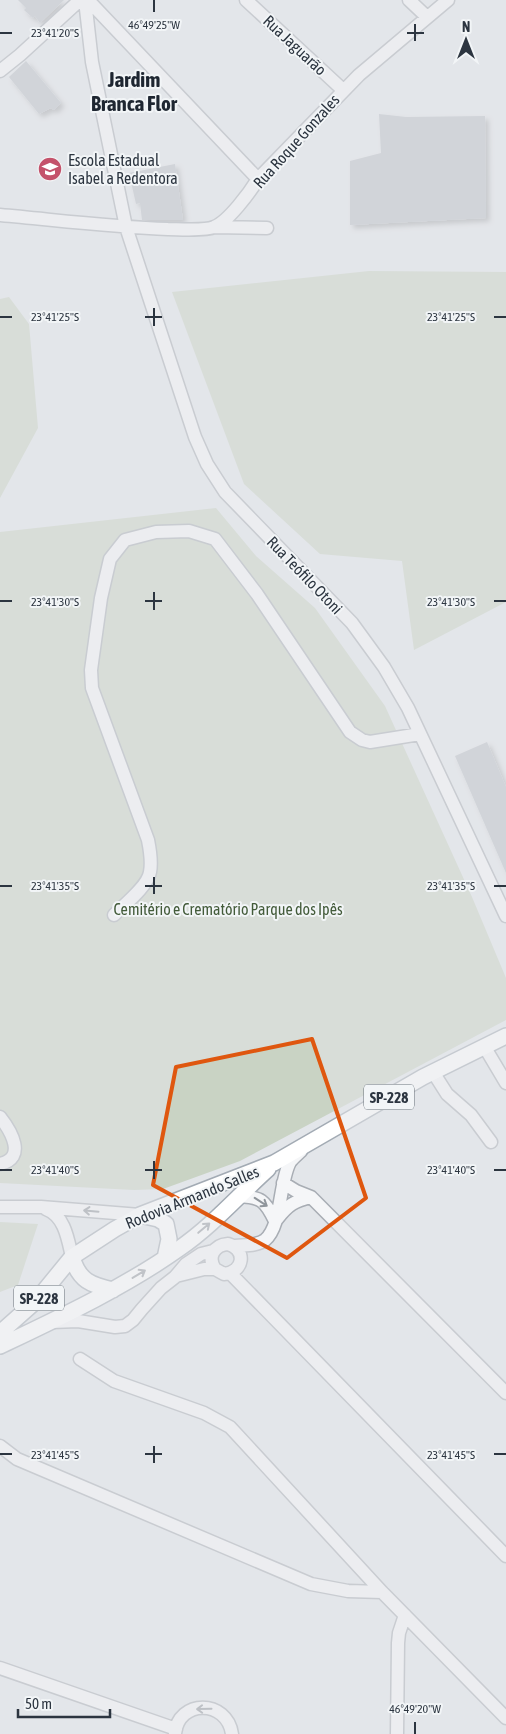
<svg xmlns="http://www.w3.org/2000/svg" width="506" height="1734" viewBox="0 0 506 1734" font-family="'Asap Condensed',sans-serif">
	<style>
		.green { fill: #c9d3c4 }
		.building { fill: #babfc6; filter: url(#shadow) }
		.lines { fill: none; stroke-linecap: round; stroke-linejoin: round }
		.minor-casing { stroke: #a8adb4; stroke-width: 15 }
		.major-casing { stroke: #a3abb4; stroke-width: 18 }
		.minor { stroke: #f5f6f8; stroke-width: 12 }
		.major { stroke: #fff; stroke-width: 15 }
		.oneway { stroke: #90969c }
		.oneway2 { stroke: #969aa0 }
		.marked { fill: none; stroke: #df570f; stroke-width: 4; stroke-linejoin: round }
		.ticks { fill: none; stroke: #2c3540; stroke-width: 2 }
		.labels { text-anchor: middle; dominant-baseline: central; stroke-width: 4; stroke-linejoin: round; paint-order: stroke }
		.shield { fill: #f2f5f7; stroke: #676f77; stroke-width: 1 }
		.shield-label { font-size: 15px; font-weight: bold; fill: #2c3540 }
		.street-label { font-size: 16px; fill: #2c3540; stroke: #f2f5f7 }
		.poi-label { font-size: 16px; fill: #2c3540; stroke: #f2f5f7; text-anchor: start }
		.park-label { font-size: 16px; fill: #435b3a; stroke: #f2f5f7 }
		.district-label { font-size: 21px; font-weight: bold; fill: #1e2631; stroke: #f2f5f7 }
		.ticks-label { font-size: 12px; text-anchor: middle; fill: #2c3540; stroke: #f2f5f7; stroke-width: 4; stroke-linejoin: round; paint-order: stroke }
	</style>
	<defs>
		<filter id="shadow"><feDropShadow dx="3.5" dy="3.5" stdDeviation="2.5" flood-color="#0004"/></filter>
	</defs>
	<rect width="100%" height="100%" fill="#e3e6ea"/>
	<path class="green" d="M 369,271 L 506,272 L 506,602 L 414,650 L 402,561 L 320,554 L 244,484 L 172,292 Z
		M 9,297 L 29,324 L 38,428 L 0,498 L 0,299 Z
		M 216,508 L 256,556 L 315,608 L 385,706 L 472,897 L 506,978 L 506,1020 L 240,1161 L 163,1189 L 134,1190 L 0,1183 L 0,532 Z
		M 0,1222 L 38,1224 L 18,1285 L 0,1292 Z"/>
	<path class="building" d="M 18,0 L 64,0 L 40,23 L 35,16 L 33,18 L 24,10 L 26,8 Z
		M 26,61 L 61,103 L 54,110 L 51,108 L 39,114 L 9,77 Z
		M 379,114 L 406,117 L 485,116 L 486,218 L 350,225 L 350,161 L 381,153 Z
		M 175,164 L 183,220 L 142,220 L 140,203 L 136,204 L 129,173 Z
		M 487,742 L 506,787 L 506,873 L 455,756 Z"/>
	<g class="lines">
		<g class="minor-casing">
			<path id="minor" d="M 85,0 L 92,62 L 126,227 L 195,437 L 207,464 L 225,492 L 352,623 L 384,667 L 408,708 L 506,916
				M 88,0 L 258,179
				M 246,0 L 343,90
				M 409,0 L 427,17
				M 0,71 L 20,55 L 80,0
				M 0,215 C 56,220 112,227 168,229 C 178,229 206,231 214,227 C 228,222 250,192 258,179 L 359,75 L 448,0
				M 214,227 L 267,228
				M 114,915 C 125,904 148,886 150,872 C 152,862 150,850 148,840 L 92,688 L 91,670 L 101,598 L 110,559 L 125,540 L 156,532 L 189,531 L 215,539 L 257,594 L 350,732 L 362,740 L 370,742 L 420,734
				M 484,1046 L 506,1083
				M 433,1072 L 447,1094 L 471,1115 L 491,1142
				M 0,1117 C 11,1131 27,1158 0,1164
				M 283,1183 L 296,1191 L 311,1197 L 506,1393
				M 238,1196 C 261,1197 265,1200 275,1221
				M 0,1207 L 41,1207 L 140,1215
				M 46,1209 C 65,1216 68,1240 72,1257
				M 277,1219 C 288,1205 294,1201 311,1197
				M 235,1246 C 245,1245 257,1246 265,1240 C 282,1226 279,1182 290,1162 C 293,1158 298,1154 301,1151
				M 230,1273 L 506,1556
				M 176,1276 L 204,1269 L 215,1269 L 224,1274 C 244,1272 247,1250 228,1244 C 214,1245 207,1257 215,1269
				M 52,1322 L 78,1321 L 115,1327 L 125,1326 L 133,1320 L 142,1309 L 161,1288 L 175,1277 L 186,1264 L 201,1254 L 213,1251
				M 80,1359 L 114,1381 L 204,1413 L 230,1427 L 382,1592 L 506,1718
				M 0,1446 L 17,1459 L 311,1584 L 348,1591 L 382,1592
				M 0,1668 L 176,1729
				M 175,1734 C 178,1699 227,1699 232,1734
				M 397,1734 L 398,1643 L 399,1633 L 405,1615"/>
		</g>
		<g class="major-casing">
			<path id="major" d="M 140,1215 L 158,1219 L 166,1224 L 169,1239 L 165,1258
				M 72,1257 C 79,1281 91,1285 113,1290
				M 0,1333 L 36,1301 L 72,1257 L 115,1229 L 140,1215 L 274,1163 L 423,1077 L 506,1036
				M 0,1346 C 61,1317 125,1287 180,1248 C 212,1226 239,1195 268,1169"/>
		</g>
		<use href="#minor" class="minor"/>
		<use href="#major" class="major"/>
	</g>
	<defs><path id="oneway-shaft" d="M-6 0H5M1.5-3L5.5 0L1.5 3" fill="none" stroke-width="1.6" stroke-linecap="round" stroke-linejoin="round" transform="scale(1.25)"/></defs>
	<g class="oneway">
		<use href="#oneway-shaft" transform="translate(261 1202) rotate(33)"/>
		<use href="#oneway-shaft" transform="translate(91 1211) rotate(-175)"/>
		<use href="#oneway-shaft" transform="translate(204 1709) rotate(179)"/>
	</g>
	<g class="oneway2">
		<use href="#oneway-shaft" transform="translate(204 1228) rotate(-40)"/>
		<use href="#oneway-shaft" transform="translate(139 1274) rotate(-31)"/>
	</g>
	<path d="M0 0H506V1734H0ZM 312,1039 L 366,1198 L 287,1258 L 153,1185 L 176,1067 Z" fill="#e3e6ea" fill-opacity=".55" fill-rule="evenodd"/>
	<path class="marked" d="M 312,1039 L 366,1198 L 287,1258 L 153,1185 L 176,1067 Z"/>
	<path class="ticks" d="M 154,0 L 154,12M 415,24 L 415,41M 0,33 L 12,33M 407,33 L 424,33M 154,308 L 154,326M 0,317 L 12,317M 145,317 L 162,317M 494,317 L 506,317M 154,592 L 154,610M 0,601 L 12,601M 145,601 L 162,601M 494,601 L 506,601M 154,877 L 154,894M 0,886 L 12,886M 145,886 L 162,886M 494,886 L 506,886M 154,1161 L 154,1179M 0,1170 L 12,1170M 145,1170 L 162,1170M 494,1170 L 506,1170M 154,1446 L 154,1463M 0,1454 L 12,1454M 145,1454 L 162,1454M 494,1454 L 506,1454M 415,1722 L 415,1734"/>
	<defs>
		<g id="school-disc" transform="scale(1.25)"><circle r="9.5" fill="#c4526b" stroke="#f2f5f7"/><path d="M0-5L7-2L0 1L-7-2ZM-4 1L0 2.5L4 1V4Q0 6-4 4Z" fill="#fff"/></g>
	</defs>
	<g fill-rule="evenodd">
		<use href="#school-disc" x="50" y="169"/>
	</g>
	<g class="labels">
		<g class="shield">
			<rect x="364" y="1084.5" width="50" height="25" rx="4"/>
			<rect x="14" y="1285.5" width="50" height="25" rx="4"/>
		</g>
		<g class="shield-label">
			<text x="389" y="1097">SP-228</text>
			<text x="39" y="1298">SP-228</text>
		</g>
		<g class="street-label">
			<text transform="translate(295 45) rotate(43)">Rua Jaguarão</text>
			<text transform="translate(296 141) rotate(-48)">Rua Roque Gonzales</text>
			<text transform="translate(305 575) rotate(46)">Rua Teófilo Otoni</text>
			<text transform="translate(192 1197) rotate(-22)">Rodovia Armando Salles</text>
		</g>
		<g class="poi-label">
			<text x="68" y="160">Escola Estadual<tspan x="68" dy="18">Isabel a Redentora</tspan></text>
		</g>
		<g class="park-label">
			<text x="228" y="909">Cemitério e Crematório Parque dos Ipês</text>
		</g>
		<g class="district-label">
			<text x="134" y="79">Jardim<tspan x="134" dy="24">Branca Flor</tspan></text>
		</g>
	</g>
	<g class="ticks-label">
		<text x="154" y="29">46°49'25"W</text>
		<text x="55" y="37">23°41'20"S</text>
		<text x="55" y="321">23°41'25"S</text>
		<text x="451" y="321">23°41'25"S</text>
		<text x="55" y="606">23°41'30"S</text>
		<text x="451" y="606">23°41'30"S</text>
		<text x="55" y="890">23°41'35"S</text>
		<text x="451" y="890">23°41'35"S</text>
		<text x="55" y="1174">23°41'40"S</text>
		<text x="451" y="1174">23°41'40"S</text>
		<text x="55" y="1459">23°41'45"S</text>
		<text x="451" y="1459">23°41'45"S</text>
		<text x="415" y="1713">46°49'20"W</text>
	</g>
	<g transform="translate(466 40)" stroke="#f2f5f7" stroke-width="4" paint-order="stroke">
	<path d="M0-4L9 19L0 12L-9 19Z" fill="#2c3540"/>
	<text y="-8" font-size="14" font-weight="bold" text-anchor="middle" fill="#2c3540">N</text>
	</g>
	<path d="M18 1709v8h92v-8" fill="none" stroke="#2c3540" stroke-width="2.5"/>
	<text x="25" y="1709" font-size="15" fill="#2c3540" stroke="#f2f5f7" stroke-width="4" paint-order="stroke">50 m</text>
</svg>
